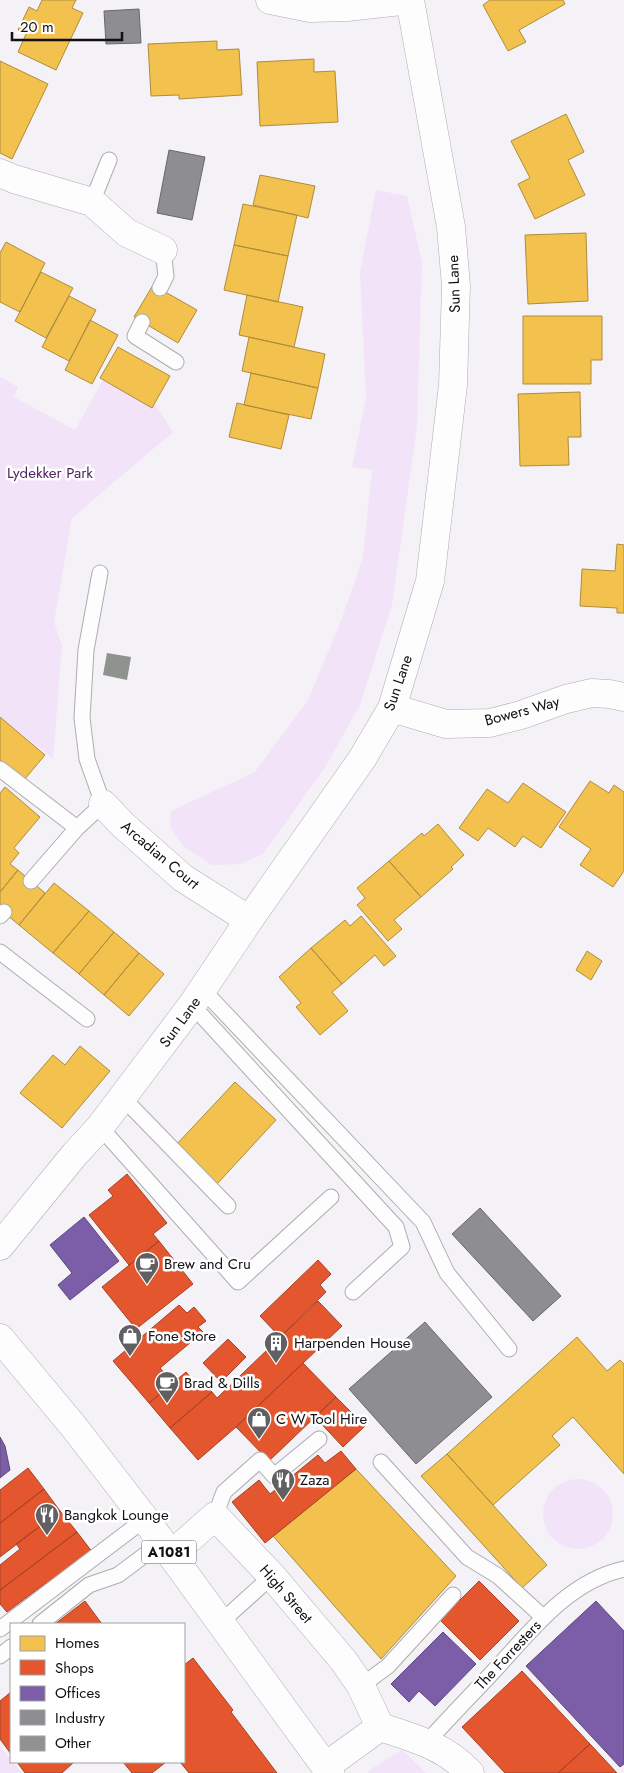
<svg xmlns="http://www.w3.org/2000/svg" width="624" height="1773" viewBox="0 0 624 1773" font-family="Jost,sans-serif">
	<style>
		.green { fill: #f2e3f9 }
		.homes { fill: #f2c14e; stroke: #af8c3c }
		.shops { fill: #e4572e; stroke: #a54226 }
		.offices { fill: #7b5ea7; stroke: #5c477a }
		.industry { fill: #8d8d92; stroke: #68686c }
		.building { fill: #8e948d }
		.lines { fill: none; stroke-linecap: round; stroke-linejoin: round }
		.service-casing { stroke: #adacae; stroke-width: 17 }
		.minor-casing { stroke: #adacae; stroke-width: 29 }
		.tertiary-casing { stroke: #adacae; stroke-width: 29 }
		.primary-casing { stroke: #adacae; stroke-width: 29 }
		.service { stroke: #fdfdfe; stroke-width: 15 }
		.minor { stroke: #fdfdfe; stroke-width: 28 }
		.tertiary { stroke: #fdfdfe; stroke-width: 28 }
		.primary { stroke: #fdfdfe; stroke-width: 28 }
		.labels { text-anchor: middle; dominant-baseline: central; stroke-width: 5; stroke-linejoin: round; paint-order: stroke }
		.shield { fill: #fff; stroke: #595859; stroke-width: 1 }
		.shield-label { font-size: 14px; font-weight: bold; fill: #121012 }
		.street-label { font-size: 15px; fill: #121012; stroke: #fff }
		.park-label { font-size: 15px; fill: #522461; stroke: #fff }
		.poi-label { font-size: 15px; fill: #121012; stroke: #fff; text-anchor: start }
	</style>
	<rect width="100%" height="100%" fill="#f4f2f6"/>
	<path class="green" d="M 376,190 L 407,196 L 422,263 L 417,426 L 392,605 L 360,705 L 326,766 L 263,854 L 240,864 L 212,865 L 183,846 L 170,827 L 171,811 L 255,772 L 308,700 L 341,621 L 363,557 L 372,470 L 352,467 L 366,398 L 360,272 Z
		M 106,374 L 156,405 L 173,432 L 72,518 L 54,622 L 62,646 L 53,759 L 0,717 L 0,377 L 18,387 L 14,397 L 75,430 Z
		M543 1514a35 35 0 1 1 70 0a35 35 0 1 1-70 0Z
		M 0,1747 L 22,1773 L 0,1773 Z
		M 402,1750 L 426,1773 L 369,1773 L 368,1771 Z"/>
	<path class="homes" d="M 42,0 L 76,0 L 72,8 L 83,13 L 56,70 L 18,52 L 26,34 L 18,30 L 29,7 L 37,11 Z
		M 490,0 L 563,0 L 565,4 L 519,30 L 526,42 L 508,51 L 483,5 Z
		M 217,41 L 217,50 L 239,49 L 242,95 L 179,99 L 179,95 L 151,96 L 148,44 Z
		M 314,59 L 314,72 L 335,71 L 338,122 L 260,126 L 257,62 Z
		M 0,61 L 48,84 L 12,159 L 0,153 Z
		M 566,114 L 584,152 L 568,160 L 585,195 L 535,219 L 518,184 L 530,178 L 511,141 Z
		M 260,175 L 315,186 L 308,218 L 253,205 Z
		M 243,204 L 297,215 L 288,256 L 234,245 Z
		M 586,233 L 588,301 L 528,304 L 525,235 Z
		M 6,242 L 45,263 L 20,312 L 0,302 L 0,253 Z
		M 234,245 L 288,256 L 278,302 L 224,290 Z
		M 41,272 L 73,288 L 46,338 L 15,321 Z
		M 153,285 L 197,310 L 178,343 L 134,317 Z
		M 247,295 L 303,307 L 294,347 L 239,335 Z
		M 69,296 L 96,310 L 69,361 L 42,347 Z
		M 523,316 L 602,316 L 602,360 L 591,360 L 591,384 L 523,384 Z
		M 90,320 L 118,335 L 92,384 L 65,370 Z
		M 249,337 L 325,354 L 318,388 L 242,371 Z
		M 118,347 L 170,376 L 152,408 L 100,378 Z
		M 251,373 L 318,388 L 311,419 L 244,405 Z
		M 580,392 L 581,437 L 568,437 L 569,465 L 520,466 L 518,394 Z
		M 237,403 L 289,415 L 281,449 L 229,437 Z
		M 617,544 L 624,545 L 624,613 L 617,613 L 617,608 L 580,606 L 582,569 L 615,571 Z
		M 0,717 L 45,755 L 24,780 L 0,760 Z
		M 590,781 L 609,793 L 614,785 L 624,792 L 624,871 L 613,887 L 580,865 L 591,849 L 559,827 Z
		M 523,783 L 566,812 L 541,848 L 523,836 L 515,847 L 488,828 L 478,841 L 459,828 L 487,789 L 508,803 Z
		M 5,787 L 40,817 L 14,848 L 19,853 L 10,864 L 18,870 L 0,892 L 0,793 Z
		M 438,824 L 464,855 L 451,867 L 453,869 L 421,897 L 389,861 L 422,833 L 424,836 Z
		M 389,861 L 421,897 L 394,920 L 402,929 L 388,941 L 357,905 L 365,898 L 357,888 Z
		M 18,870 L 45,893 L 19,925 L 0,909 L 0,892 Z
		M 54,883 L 89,911 L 53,953 L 19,925 Z
		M 89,911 L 114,932 L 79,974 L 53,953 Z
		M 361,916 L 396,956 L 384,966 L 375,955 L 342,984 L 311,948 L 345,920 L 350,926 Z
		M 114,932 L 139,953 L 104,995 L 79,974 Z
		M 311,948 L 342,984 L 332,992 L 348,1011 L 320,1035 L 296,1007 L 301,1003 L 279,977 Z
		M 587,951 L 602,961 L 591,980 L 576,970 Z
		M 139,953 L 164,974 L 129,1016 L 104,995 Z
		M 80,1046 L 110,1071 L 62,1128 L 20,1093 L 53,1055 L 65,1065 Z
		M 235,1082 L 276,1120 L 217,1184 L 176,1145 Z
		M 577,1337 L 607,1371 L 620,1360 L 624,1364 L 624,1474 L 573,1417 L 552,1436 L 560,1445 L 493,1505 L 447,1454 Z
		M 447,1454 L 547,1565 L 522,1588 L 421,1476 Z
		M 356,1469 L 456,1576 L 381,1659 L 273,1536 Z"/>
	<path class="shops" d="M 127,1174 L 167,1223 L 153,1234 L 159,1241 L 129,1265 L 89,1215 L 113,1196 L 108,1190 Z
		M 159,1241 L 193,1284 L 136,1329 L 102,1287 Z
		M 318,1260 L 331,1274 L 320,1285 L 326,1292 L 280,1337 L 260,1316 Z
		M 318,1301 L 342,1326 L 236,1427 L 198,1460 L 170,1428 L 212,1392 L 217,1398 Z
		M 179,1305 L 187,1313 L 194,1307 L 206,1321 L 198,1327 L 203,1332 L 160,1368 L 173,1383 L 149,1403 L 113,1361 Z
		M 228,1339 L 246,1357 L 221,1382 L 203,1363 Z
		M 303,1363 L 336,1397 L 269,1461 L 236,1427 Z
		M 186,1372 L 196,1384 L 202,1379 L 212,1392 L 170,1428 L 149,1403 Z
		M 336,1397 L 365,1426 L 343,1447 L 315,1417 Z
		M 341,1451 L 356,1469 L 265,1543 L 232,1502 L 259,1480 L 270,1494 L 318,1455 L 325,1463 Z
		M 28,1468 L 44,1489 L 0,1523 L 0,1490 Z
		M 44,1489 L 60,1511 L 0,1557 L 0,1523 Z
		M 60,1511 L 77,1532 L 0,1590 L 0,1565 L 20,1549 L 16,1544 Z
		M 77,1532 L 93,1553 L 49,1586 L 46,1583 L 7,1612 L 0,1604 L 0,1590 Z
		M 479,1581 L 519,1621 L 480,1660 L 440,1620 Z
		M 85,1601 L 102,1624 L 55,1624 Z
		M 193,1658 L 233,1710 L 231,1712 L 277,1773 L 189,1773 L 180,1762 L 184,1762 L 184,1665 Z
		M 522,1671 L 590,1744 L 558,1773 L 505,1773 L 462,1727 Z
		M 11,1692 L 11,1754 L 0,1739 L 0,1701 Z
		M 590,1744 L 617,1773 L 558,1773 Z
		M 17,1762 L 74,1762 L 62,1773 L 25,1773 Z
		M 123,1762 L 166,1762 L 152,1773 L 132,1773 Z"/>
	<path class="offices" d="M 84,1217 L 119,1261 L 70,1300 L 58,1285 L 72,1273 L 50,1245 Z
		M 0,1437 L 5,1446 L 10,1470 L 0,1478 Z
		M 596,1601 L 624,1631 L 624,1764 L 620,1767 L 526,1666 Z
		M 443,1632 L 476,1664 L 435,1706 L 419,1691 L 409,1702 L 391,1684 Z"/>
	<path class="industry" d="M 139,9 L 141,43 L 106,44 L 104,11 Z
		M 169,150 L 205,157 L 192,220 L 157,213 Z
		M 480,1208 L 561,1296 L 533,1321 L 452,1234 Z
		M 425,1322 L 492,1397 L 416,1464 L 349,1389 Z"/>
	<path class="building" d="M 107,653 L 131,657 L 127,680 L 103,675 Z"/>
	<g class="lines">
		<g class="service-casing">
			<path id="service" d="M 92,202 L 109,160
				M 160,288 L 166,276 L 163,250
				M 142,322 L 135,336 L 176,362
				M 0,769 L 77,828
				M 31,881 L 77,828 L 103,804 L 87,759 L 82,718 L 86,650 L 100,573
				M 0,916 L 4,912
				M 0,952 L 87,1019
				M 203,990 L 423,1222 L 447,1273 L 509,1349
				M 192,1005 L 396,1227 L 402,1247 L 353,1292
				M 123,1098 L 228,1206
				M 100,1127 L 238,1282 L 331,1197
				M 381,1462 L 467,1557 L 498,1576 L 543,1617
				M 215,1516 L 224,1492 L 260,1460 L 274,1476 L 319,1439
				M 221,1622 L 272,1576
				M 40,1624 L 89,1585 L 118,1575 L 162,1542
				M 0,1629 L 145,1519
				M 0,1656 L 11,1647
				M 361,1686 L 388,1666 L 453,1595
				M 427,1742 C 449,1718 471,1695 493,1672 C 530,1632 568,1581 624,1569"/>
		</g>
		<g class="minor-casing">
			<path id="minor" d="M 270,0 L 310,8 L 347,7 L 410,0
				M 0,173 L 14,179 L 92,202 L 127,233 L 163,250
				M 392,708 L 446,724 L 490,723 L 521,715 L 566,699 L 592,693 L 609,694 L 624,697
				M 103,804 L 123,825 L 183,878 L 249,920
				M 171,1555 L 215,1516 L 272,1576 L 343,1660 L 361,1686 L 380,1727 C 414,1738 445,1746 470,1773
				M 326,1766 L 380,1727"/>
		</g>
		<g class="tertiary-casing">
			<path id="tertiary" d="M 0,1246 L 75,1154 L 100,1127 L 192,1005 L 249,920 L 362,759 L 392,708 L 430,581 L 453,385 L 456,286 L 451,227 L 410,0"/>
		</g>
		<g class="primary-casing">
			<path id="primary" d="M 0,1338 L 74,1427 L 145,1519 L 330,1773"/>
		</g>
		<use href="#service" class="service"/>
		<use href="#minor" class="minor"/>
		<use href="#tertiary" class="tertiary"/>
		<use href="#primary" class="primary"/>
	</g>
	<defs>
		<g id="cafe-pin" transform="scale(1.25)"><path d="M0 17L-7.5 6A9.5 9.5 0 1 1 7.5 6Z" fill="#615f62" stroke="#fff"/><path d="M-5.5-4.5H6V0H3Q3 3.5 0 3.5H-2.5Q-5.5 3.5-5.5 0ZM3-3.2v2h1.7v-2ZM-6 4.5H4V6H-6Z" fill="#fff"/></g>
		<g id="shop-pin" transform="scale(1.25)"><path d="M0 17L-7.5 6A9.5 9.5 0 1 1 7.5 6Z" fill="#615f62" stroke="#fff"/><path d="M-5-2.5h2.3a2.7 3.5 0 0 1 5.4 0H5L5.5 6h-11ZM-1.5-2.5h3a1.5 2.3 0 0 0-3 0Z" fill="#fff"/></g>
		<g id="building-pin" transform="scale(1.25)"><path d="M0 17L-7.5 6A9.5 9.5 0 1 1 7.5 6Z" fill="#615f62" stroke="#fff"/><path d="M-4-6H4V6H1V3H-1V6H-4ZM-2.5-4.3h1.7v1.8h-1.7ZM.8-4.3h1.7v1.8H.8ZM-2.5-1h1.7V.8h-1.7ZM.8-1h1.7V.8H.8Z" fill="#fff"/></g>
		<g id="restaurant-pin" transform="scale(1.25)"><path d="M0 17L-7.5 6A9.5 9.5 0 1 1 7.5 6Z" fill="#615f62" stroke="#fff"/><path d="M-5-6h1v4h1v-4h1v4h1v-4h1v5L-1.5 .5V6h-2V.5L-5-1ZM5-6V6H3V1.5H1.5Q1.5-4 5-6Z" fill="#fff"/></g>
	</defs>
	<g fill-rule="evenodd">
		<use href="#cafe-pin" x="147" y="1264"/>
		<use href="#shop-pin" x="130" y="1336"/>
		<use href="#building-pin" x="276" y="1343"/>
		<use href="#cafe-pin" x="167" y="1383"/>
		<use href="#shop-pin" x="259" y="1419"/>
		<use href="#restaurant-pin" x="283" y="1480"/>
		<use href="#restaurant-pin" x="47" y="1515"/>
	</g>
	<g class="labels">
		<rect class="shield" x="141.5" y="1540.5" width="55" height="23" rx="4"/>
		<g class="shield-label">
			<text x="169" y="1552">A1081</text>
		</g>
		<g class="street-label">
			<text transform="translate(454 284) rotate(-92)">Sun Lane</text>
			<text transform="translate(398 683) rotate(-71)">Sun Lane</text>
			<text transform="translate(522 711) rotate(-15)">Bowers Way</text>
			<text transform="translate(160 855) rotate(40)">Arcadian Court</text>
			<text transform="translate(180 1022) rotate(-54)">Sun Lane</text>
			<text transform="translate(286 1594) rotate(49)">High Street</text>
			<text transform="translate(508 1655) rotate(-47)">The Forresters</text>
		</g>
		<g class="park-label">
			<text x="50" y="473">Lydekker Park</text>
		</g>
		<g class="poi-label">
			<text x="164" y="1264">Brew and Cru</text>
			<text x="148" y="1336">Fone Store</text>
			<text x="294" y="1343">Harpenden House</text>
			<text x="184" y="1383">Brad &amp; Dills</text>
			<text x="276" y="1419">C W Tool Hire</text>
			<text x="300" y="1480">Zaza</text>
			<text x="64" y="1515">Bangkok Lounge</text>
		</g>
	</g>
	<rect x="10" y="1623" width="175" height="140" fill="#ffffff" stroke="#a09fa0"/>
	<rect x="20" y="1636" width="25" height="15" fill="#f2c14e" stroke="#a09fa0"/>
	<text x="55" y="1648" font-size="15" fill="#121012">Homes</text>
	<rect x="20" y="1660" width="25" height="15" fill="#e4572e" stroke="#a09fa0"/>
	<text x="55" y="1673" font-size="15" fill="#121012">Shops</text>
	<rect x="20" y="1686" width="25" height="15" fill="#7b5ea7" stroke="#a09fa0"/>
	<text x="55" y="1698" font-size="15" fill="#121012">Offices</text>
	<rect x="20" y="1710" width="25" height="15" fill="#8d8d92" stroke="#a09fa0"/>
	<text x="55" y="1723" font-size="15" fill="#121012">Industry</text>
	<rect x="20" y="1736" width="25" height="15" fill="#8e948d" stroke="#a09fa0"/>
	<text x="55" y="1748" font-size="15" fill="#121012">Other</text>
	<path d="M12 32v8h110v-8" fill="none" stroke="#121012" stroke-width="2.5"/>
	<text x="20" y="32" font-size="15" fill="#121012" stroke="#ffffff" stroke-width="4" paint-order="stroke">20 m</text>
</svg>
